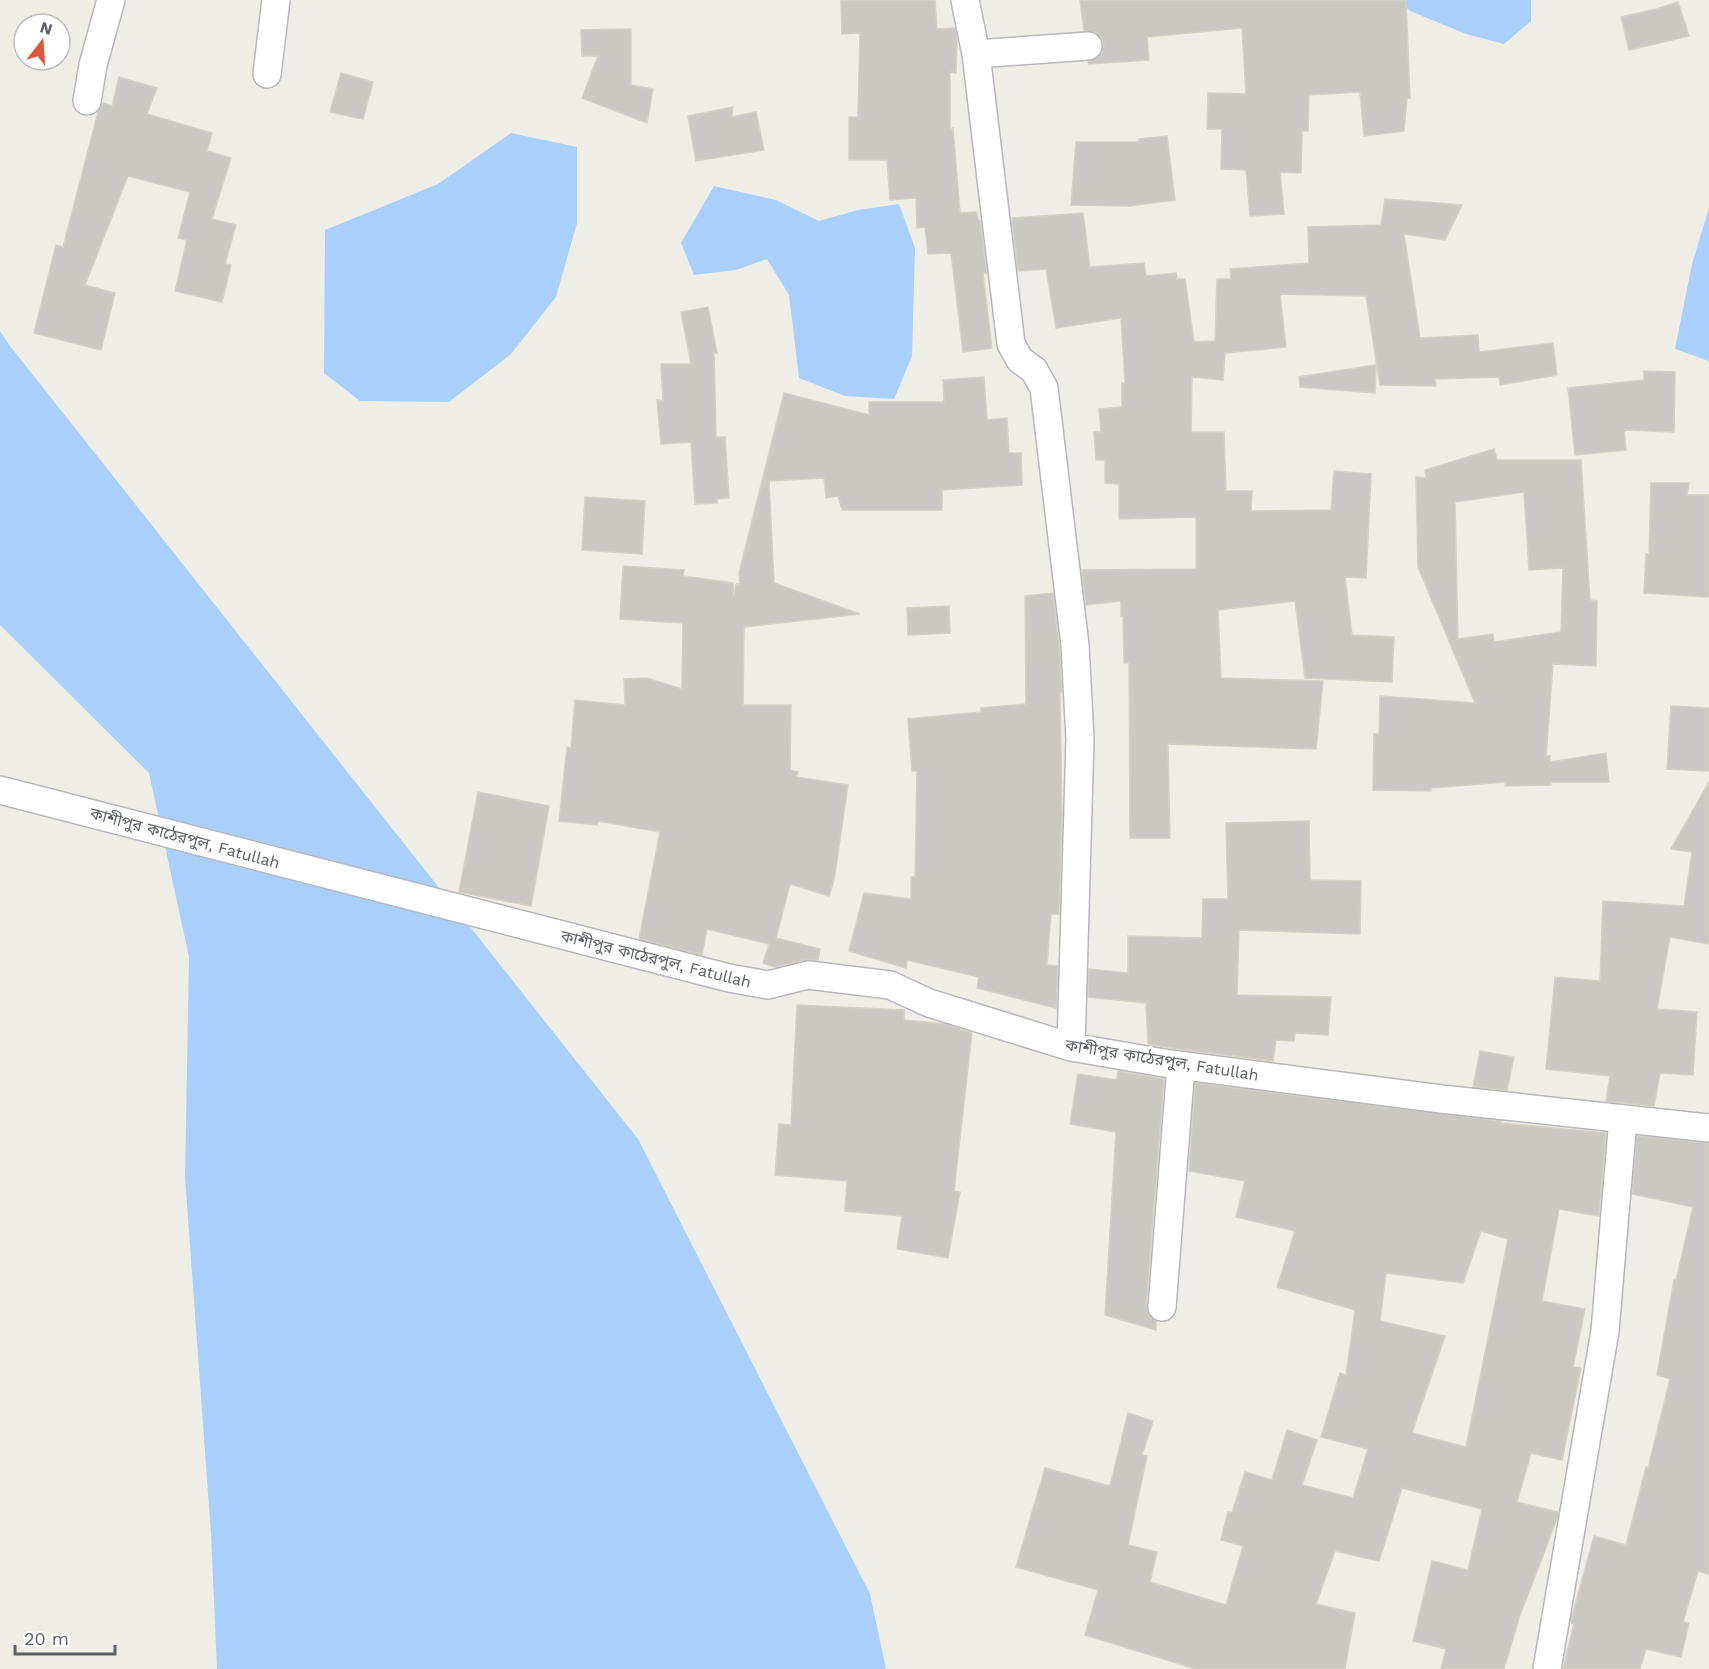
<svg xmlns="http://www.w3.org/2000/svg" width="1709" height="1669" viewBox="0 0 1709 1669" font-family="'Work Sans','Noto Sans Bengali',sans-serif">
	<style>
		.water { fill: #a9d0fc }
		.building { fill: #cac8c3; stroke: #d4d0c4; stroke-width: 1.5; fill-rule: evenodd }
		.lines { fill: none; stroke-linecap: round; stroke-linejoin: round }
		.street-casing { stroke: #b6b7bc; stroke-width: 30 }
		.street { stroke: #fff; stroke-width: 27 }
		.labels { text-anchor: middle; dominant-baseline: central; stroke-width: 6; stroke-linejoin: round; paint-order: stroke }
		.street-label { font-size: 16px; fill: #5d6066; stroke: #fff }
	</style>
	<rect width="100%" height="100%" fill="#efeee6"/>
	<path class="water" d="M 1398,0 L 1531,0 L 1531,21 L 1504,44 L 1466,34 L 1410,11 Z
		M 511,133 L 577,147 L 577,223 L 556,297 L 511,354 L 449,402 L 360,401 L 324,373 L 325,230 L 438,184 Z
		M 714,186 L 776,200 L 819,221 L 858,210 L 899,204 L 915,248 L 912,356 L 894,399 L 845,396 L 799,378 L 789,295 L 767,259 L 736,270 L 694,275 L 681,243 Z
		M 1709,208 L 1709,361 L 1675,349 L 1692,264 Z
		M 0,331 L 10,346 L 638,1139 L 870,1594 L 886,1669 L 217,1669 L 211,1534 L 185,1177 L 189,957 L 149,773 L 0,625 Z"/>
	<path class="building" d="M 841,0 L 935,0 L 937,29 L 955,28 L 957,38 L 956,73 L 950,72 L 950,129 L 953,128 L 960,213 L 977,212 L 978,220 L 980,220 L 987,273 L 983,273 L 992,348 L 963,352 L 951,253 L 928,254 L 925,227 L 917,228 L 916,198 L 890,200 L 887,160 L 849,160 L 849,117 L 858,117 L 860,33 L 842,34 Z
		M 1080,0 L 1406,0 L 1410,98 L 1407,98 L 1404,131 L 1364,136 L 1360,92 L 1309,95 L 1308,131 L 1302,131 L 1301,173 L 1280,172 L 1284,214 L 1250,216 L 1246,170 L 1221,169 L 1222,129 L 1207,129 L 1208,93 L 1246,94 L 1242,28 L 1147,37 L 1149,60 L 1089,64 L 1088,62 L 1096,59 L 1102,53 L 1104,44 L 1101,37 L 1095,32 L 1084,31 Z
		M 1678,2 L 1689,36 L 1629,50 L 1621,17 L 1656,9 Z
		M 631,29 L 631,85 L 653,89 L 647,123 L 582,98 L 598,56 L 582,56 L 581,30 Z
		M 341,73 L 373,82 L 363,119 L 330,112 Z
		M 119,77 L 157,88 L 147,114 L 212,133 L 207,151 L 231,158 L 212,219 L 236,225 L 225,264 L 231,265 L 222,302 L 175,291 L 187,240 L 178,238 L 190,192 L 128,176 L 85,285 L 115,293 L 101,350 L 34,333 L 56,245 L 63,247 L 98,112 L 103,103 L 112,106 Z
		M 733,107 L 732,117 L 756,112 L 764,150 L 696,161 L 688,116 Z
		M 1167,136 L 1175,200 L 1129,206 L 1071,205 L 1076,142 L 1139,142 L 1139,139 Z
		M 1385,199 L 1462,205 L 1445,240 L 1404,234 L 1420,338 L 1478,335 L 1479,352 L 1553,343 L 1557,375 L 1500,385 L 1499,377 L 1435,379 L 1436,386 L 1380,385 L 1366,296 L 1280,294 L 1286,347 L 1225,353 L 1223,380 L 1192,377 L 1191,432 L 1224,432 L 1226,491 L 1252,491 L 1251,511 L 1331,510 L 1334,471 L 1371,474 L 1366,578 L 1345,577 L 1352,635 L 1394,637 L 1392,682 L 1305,678 L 1295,601 L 1218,610 L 1221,678 L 1323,681 L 1316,749 L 1168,744 L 1170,838 L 1130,838 L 1129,663 L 1124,663 L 1123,616 L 1121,616 L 1121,601 L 1086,605 L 1082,570 L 1196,569 L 1196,517 L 1119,519 L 1119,484 L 1105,483 L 1105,460 L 1096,460 L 1094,432 L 1101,432 L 1099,409 L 1122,407 L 1122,383 L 1125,383 L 1121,318 L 1056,328 L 1046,269 L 1018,271 L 1012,218 L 1083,213 L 1090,267 L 1144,263 L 1146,276 L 1176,273 L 1177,279 L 1185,279 L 1194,342 L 1215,341 L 1217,279 L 1231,279 L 1230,269 L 1309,263 L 1308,227 L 1381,225 Z
		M 708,307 L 717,353 L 714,353 L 716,437 L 725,437 L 729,498 L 717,499 L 717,503 L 695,504 L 691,442 L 661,444 L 657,400 L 663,401 L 661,364 L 691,364 L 681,312 Z
		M 1376,365 L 1375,393 L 1300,387 L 1299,377 Z
		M 1644,371 L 1675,372 L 1674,432 L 1624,430 L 1626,450 L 1575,455 L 1568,388 L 1644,380 Z
		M 984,377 L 987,420 L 1007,418 L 1009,453 L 1021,453 L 1022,485 L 942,490 L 942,510 L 842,510 L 838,496 L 826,498 L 824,478 L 769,481 L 774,583 L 860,614 L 744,627 L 743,705 L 791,705 L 790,770 L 798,772 L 796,777 L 848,785 L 834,880 L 829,896 L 790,884 L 776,938 L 820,949 L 818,960 L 804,960 L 775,967 L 763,963 L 769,944 L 707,929 L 702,955 L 639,939 L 660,832 L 598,821 L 597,825 L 559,821 L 567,747 L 571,748 L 575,700 L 625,705 L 624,679 L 647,678 L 682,689 L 683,623 L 620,619 L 623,566 L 684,570 L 683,576 L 733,583 L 734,595 L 736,584 L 740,584 L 739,573 L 784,393 L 869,415 L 869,402 L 944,402 L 943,380 Z
		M 1494,449 L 1497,460 L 1581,460 L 1590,600 L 1597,601 L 1596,666 L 1553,664 L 1546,756 L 1550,756 L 1550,762 L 1606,753 L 1609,782 L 1551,782 L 1551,785 L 1505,786 L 1505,782 L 1431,788 L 1431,791 L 1373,790 L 1374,734 L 1379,734 L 1380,696 L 1475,703 L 1418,567 L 1416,477 L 1426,478 L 1425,470 ZM 1524,492 L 1529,570 L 1563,568 L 1561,632 L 1494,642 L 1493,634 L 1458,639 L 1455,502 Z
		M 1651,483 L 1689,483 L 1687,495 L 1709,495 L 1709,597 L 1644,593 L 1646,554 L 1649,554 Z
		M 585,497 L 645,501 L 642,554 L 582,550 Z
		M 1053,593 L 1059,646 L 1062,692 L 1060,692 L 1062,815 L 1059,914 L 1051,914 L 1047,965 L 1058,966 L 1056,1008 L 977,988 L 979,977 L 907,960 L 906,968 L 849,951 L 864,893 L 911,899 L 911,877 L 915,877 L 917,771 L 912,771 L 908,719 L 981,712 L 981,708 L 1026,704 L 1025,596 Z
		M 949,606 L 950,633 L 908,635 L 907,608 Z
		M 1671,706 L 1709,708 L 1709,771 L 1667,769 Z
		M 1709,782 L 1709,944 L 1670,937 L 1657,1009 L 1697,1012 L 1693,1075 L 1660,1073 L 1654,1106 L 1606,1101 L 1610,1076 L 1546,1069 L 1555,977 L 1600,981 L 1603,901 L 1684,906 L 1692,852 L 1671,849 Z
		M 478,792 L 549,806 L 531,906 L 459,892 Z
		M 1309,821 L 1310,880 L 1361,881 L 1360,934 L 1239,930 L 1237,995 L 1331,997 L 1328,1035 L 1295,1033 L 1294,1041 L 1276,1040 L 1273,1061 L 1172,1048 L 1148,1044 L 1146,1003 L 1088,997 L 1089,969 L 1128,973 L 1128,936 L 1202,938 L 1203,899 L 1228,899 L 1226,823 Z
		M 797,1005 L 904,1010 L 904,1020 L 945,1024 L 972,1033 L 954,1191 L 960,1192 L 948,1258 L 897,1249 L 902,1216 L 845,1211 L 847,1181 L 775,1175 L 779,1124 L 791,1125 Z
		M 1480,1051 L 1514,1057 L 1507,1090 L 1473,1087 Z
		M 1118,1071 L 1164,1079 L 1146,1306 L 1148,1314 L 1156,1321 L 1156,1330 L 1105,1315 L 1116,1132 L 1070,1124 L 1078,1074 L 1117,1080 Z
		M 1195,1083 L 1501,1121 L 1501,1123 L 1606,1133 L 1599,1216 L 1559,1209 L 1542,1301 L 1585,1309 L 1573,1367 L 1581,1368 L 1562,1460 L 1531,1453 L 1517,1502 L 1558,1512 L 1557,1519 L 1519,1618 L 1504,1669 L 1441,1669 L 1446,1649 L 1413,1641 L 1432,1561 L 1468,1570 L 1482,1509 L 1402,1488 L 1379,1561 L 1335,1551 L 1316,1604 L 1355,1613 L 1345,1669 L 1196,1669 L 1085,1635 L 1098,1590 L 1016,1567 L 1045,1468 L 1110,1486 L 1128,1413 L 1153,1421 L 1142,1455 L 1147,1456 L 1128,1545 L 1157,1552 L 1150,1582 L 1226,1605 L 1243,1546 L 1221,1540 L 1228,1512 L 1232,1513 L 1245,1472 L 1272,1480 L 1287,1430 L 1317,1440 L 1302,1485 L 1353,1498 L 1368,1449 L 1321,1437 L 1340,1373 L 1346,1375 L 1355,1310 L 1277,1287 L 1295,1231 L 1236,1217 L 1245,1181 L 1189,1171 ZM 1481,1231 L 1508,1239 L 1466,1447 L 1412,1433 L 1445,1336 L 1380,1321 L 1386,1273 L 1463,1283 Z
		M 1637,1136 L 1709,1143 L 1709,1574 L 1698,1571 L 1683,1622 L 1689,1623 L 1681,1657 L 1646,1649 L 1640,1669 L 1563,1669 L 1574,1624 L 1571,1623 L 1571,1620 L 1594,1536 L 1626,1545 L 1646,1467 L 1648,1468 L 1670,1379 L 1657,1375 L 1674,1280 L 1676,1280 L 1693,1207 L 1632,1194 Z"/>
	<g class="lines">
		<g class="street-casing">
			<path id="street" d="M 965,0 L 976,54 L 1011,344 L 1020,360 L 1034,370 L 1044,388 L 1075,645 L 1080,739 L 1071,1047
				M 976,54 L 1088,46
				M 267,74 L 276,0
				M 87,101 L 93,65 L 111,0
				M 0,790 L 729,978 L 768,985 L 808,975 L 890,985 L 929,1003 L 1071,1047 L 1170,1064 L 1441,1099 L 1709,1128
				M 1162,1307 L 1181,1066
				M 1547,1669 L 1605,1331 L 1623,1119"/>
		</g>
		<use href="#street" class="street"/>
	</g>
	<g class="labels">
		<g class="street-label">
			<text transform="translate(185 838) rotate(15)">কাশীপুর কাঠেরপুল, Fatullah</text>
			<text transform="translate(656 959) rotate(14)">কাশীপুর কাঠেরপুল, Fatullah</text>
			<text transform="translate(1162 1060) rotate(9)">কাশীপুর কাঠেরপুল, Fatullah</text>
		</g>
	</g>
	<g transform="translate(42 42) rotate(17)"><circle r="28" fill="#ffffff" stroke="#bebfc2" stroke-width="1.5"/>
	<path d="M0-4.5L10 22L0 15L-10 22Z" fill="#e35538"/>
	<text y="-9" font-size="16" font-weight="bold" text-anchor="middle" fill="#5d6066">N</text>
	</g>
	<path d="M15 1645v9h100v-9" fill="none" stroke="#5d6066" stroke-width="3"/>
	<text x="24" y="1645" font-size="18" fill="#5d6066" stroke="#ffffff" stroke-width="4.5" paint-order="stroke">20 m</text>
</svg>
